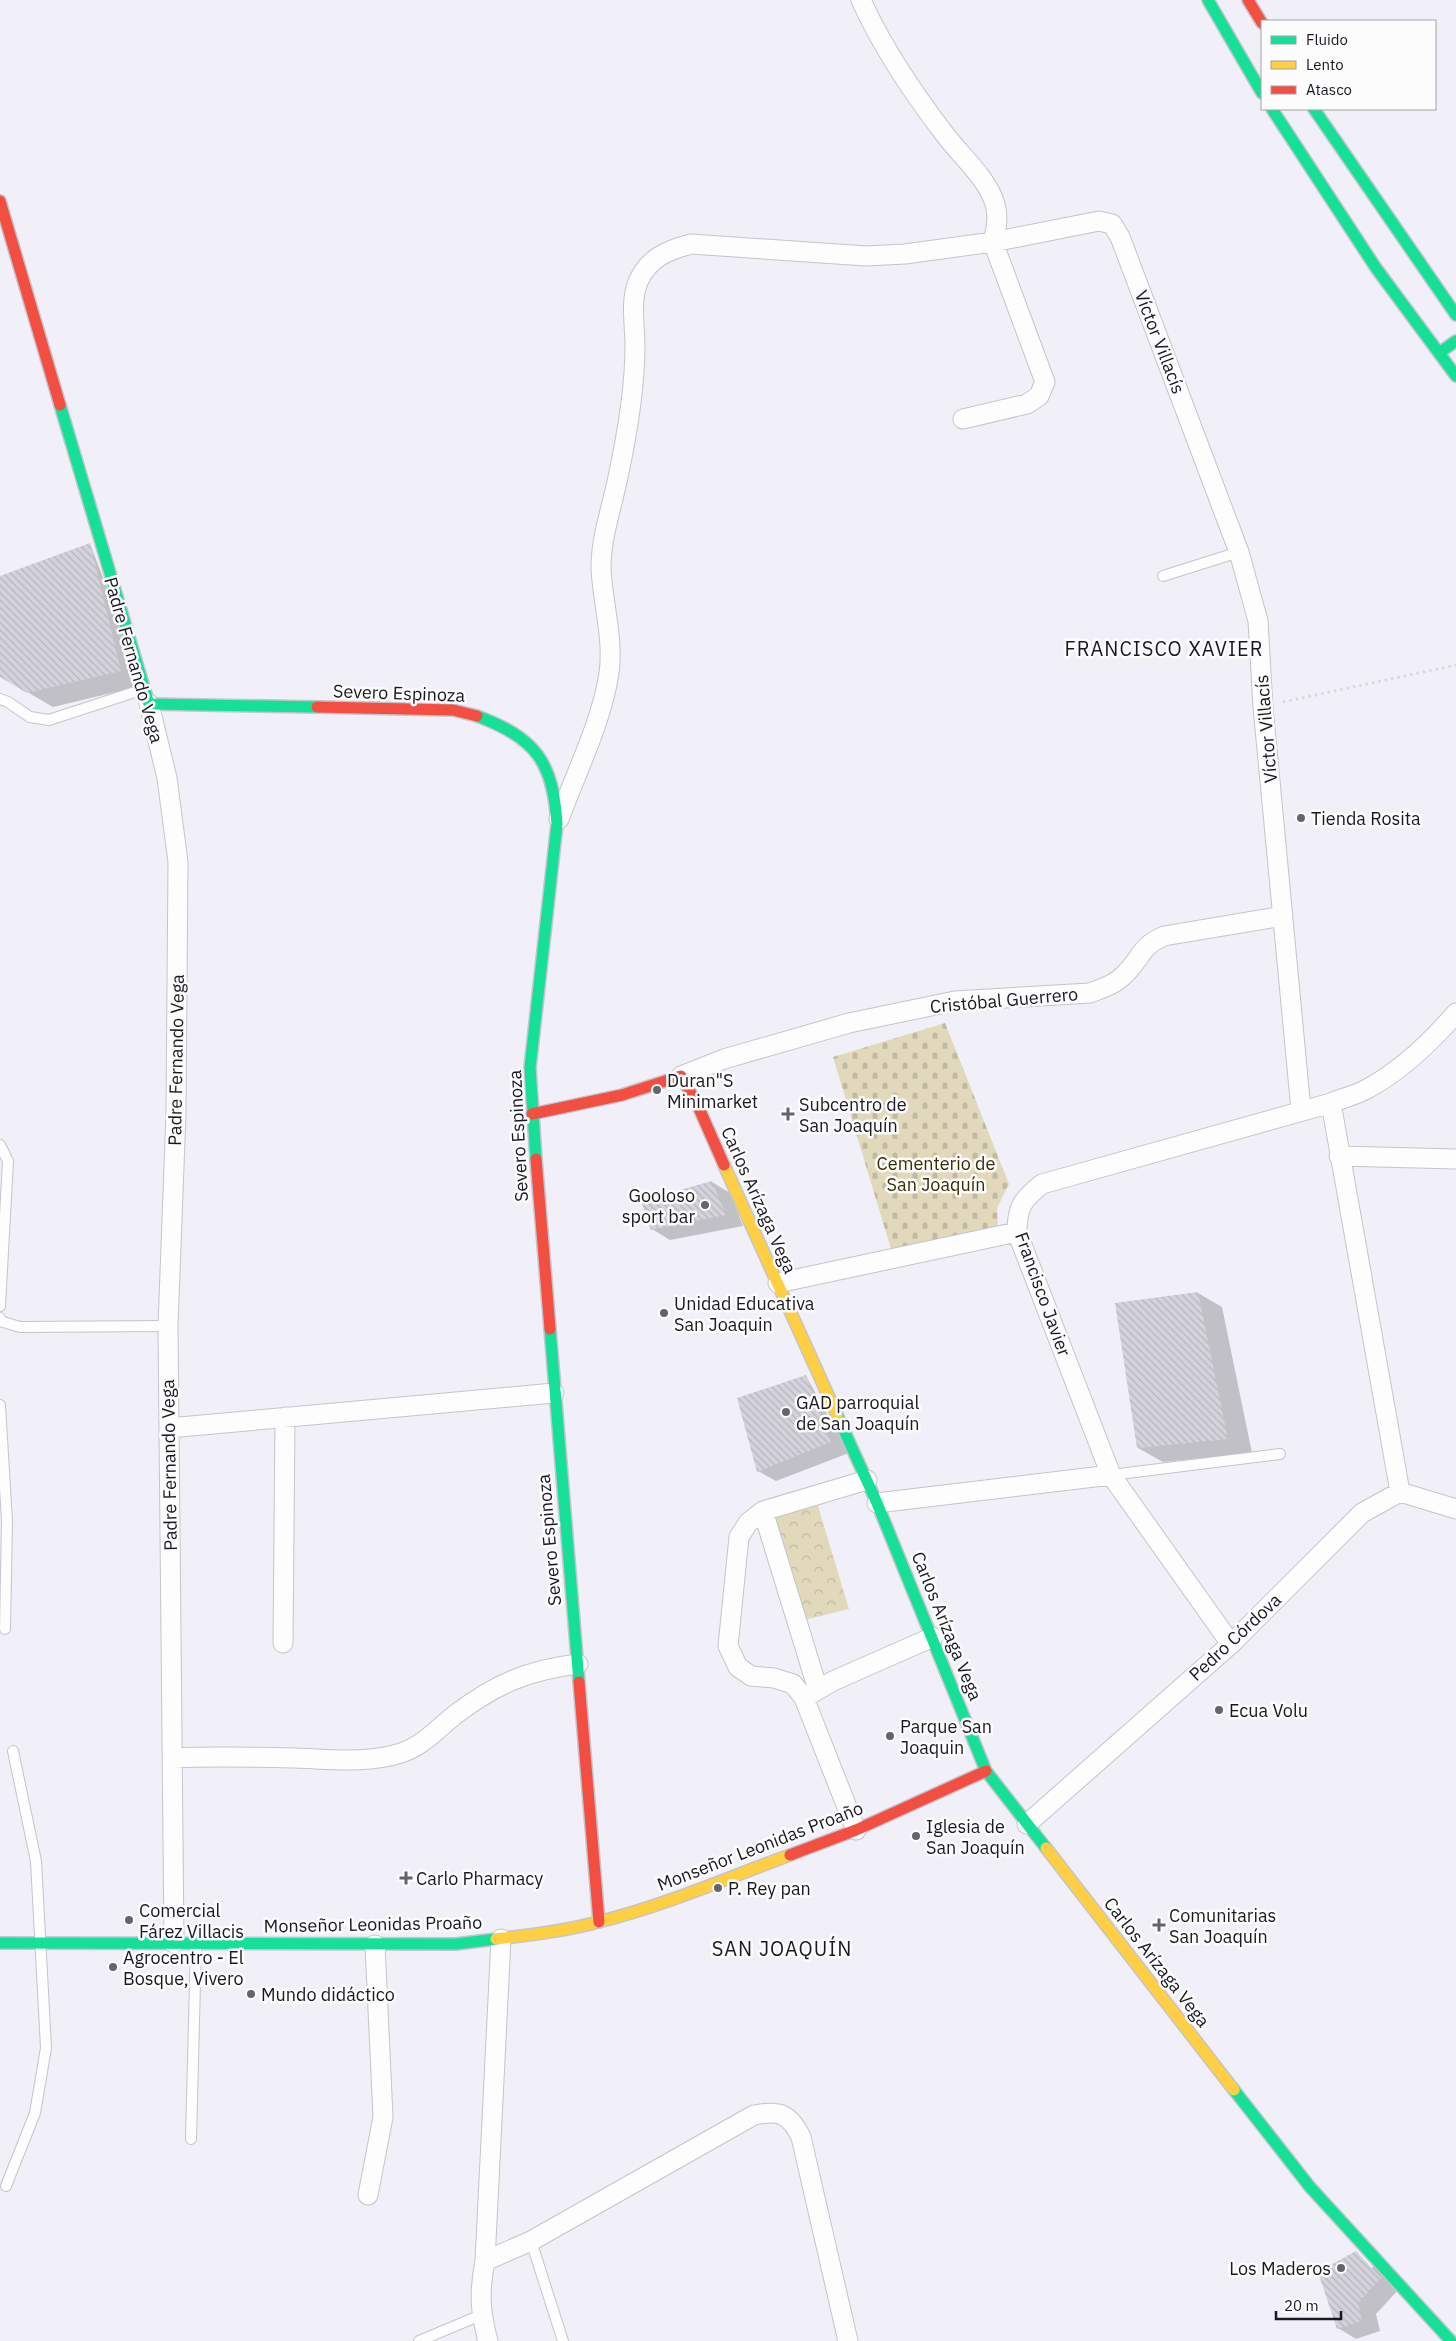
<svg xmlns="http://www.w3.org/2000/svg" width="1456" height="2341" viewBox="0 0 1456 2341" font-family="'IBM Plex Sans',sans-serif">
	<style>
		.cemetery { fill: url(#cemetery-stones) }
		.park { fill: url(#park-crowns) }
		.shadow { fill: #0003 }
		.building { fill: url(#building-back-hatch) }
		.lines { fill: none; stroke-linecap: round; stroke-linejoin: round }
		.lane-casing { stroke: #c4c4cc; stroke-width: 12 }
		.street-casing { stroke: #c4c4cc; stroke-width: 21 }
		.fast-casing { stroke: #c4c4cc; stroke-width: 14 }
		.slow-casing { stroke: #c4c4cc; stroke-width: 14 }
		.jam-casing { stroke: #c4c4cc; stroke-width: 14 }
		.path { stroke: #d9d9db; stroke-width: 3; stroke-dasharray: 2.5 4; stroke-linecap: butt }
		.lane { stroke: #fdfdfe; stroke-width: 10 }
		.street { stroke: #fdfdfe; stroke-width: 19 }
		.fast { stroke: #16e098; stroke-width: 11 }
		.slow { stroke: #ffcf43; stroke-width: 11 }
		.jam { stroke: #f24e42; stroke-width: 11 }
		.poi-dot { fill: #65646d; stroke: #fcfcfc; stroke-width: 2 }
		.labels { text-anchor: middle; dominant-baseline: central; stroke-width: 5; stroke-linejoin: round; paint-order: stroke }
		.street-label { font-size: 18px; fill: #1a1922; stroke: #fcfcfc }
		.poi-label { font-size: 18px; fill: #1a1922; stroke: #fcfcfc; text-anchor: start }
		.park-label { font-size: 18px; fill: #372d00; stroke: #fcfcfc }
		.quarter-label { font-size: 20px; letter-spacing: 1px; fill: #1a1922; stroke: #fcfcfc }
	</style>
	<defs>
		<pattern id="cemetery-stones" width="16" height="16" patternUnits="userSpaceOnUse" patternTransform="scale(1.25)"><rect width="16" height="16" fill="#e2d9bc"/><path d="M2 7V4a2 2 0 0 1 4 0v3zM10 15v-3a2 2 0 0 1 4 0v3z" fill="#c1baa1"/></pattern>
		<pattern id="park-crowns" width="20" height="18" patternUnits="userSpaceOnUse" patternTransform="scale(1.25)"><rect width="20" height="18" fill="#e2d9bc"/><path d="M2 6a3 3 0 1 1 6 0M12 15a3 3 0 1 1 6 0" fill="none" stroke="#c1baa1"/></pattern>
		<pattern id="building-back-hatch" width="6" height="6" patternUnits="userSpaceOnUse" patternTransform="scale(1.25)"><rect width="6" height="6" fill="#d4d3db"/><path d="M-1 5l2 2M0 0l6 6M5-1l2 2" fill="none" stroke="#b5b5bc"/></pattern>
	</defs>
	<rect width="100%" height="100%" fill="#f1f0f8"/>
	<path class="cemetery" d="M 945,1023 L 1009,1184 L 997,1208 L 998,1230 L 891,1249 L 833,1057 Z"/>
	<path class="park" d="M 815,1496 L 849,1609 L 800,1621 L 764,1515 Z"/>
	<path class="shadow" d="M 90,544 L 145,685 L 53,707 L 0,676 L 0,577 Z
		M 712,1182 L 730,1193 L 743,1226 L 670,1240 L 652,1229 Z
		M 1198,1293 L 1222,1307 L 1252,1453 L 1163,1462 L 1138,1448 Z
		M 806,1376 L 849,1453 L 776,1481 L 758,1471 Z
		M 1375,2263 L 1399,2289 L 1376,2314 L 1380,2331 L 1356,2339 L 1338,2328 Z"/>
	<path class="building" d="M 90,543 L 121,671 L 27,693 L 0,677 L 0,576 Z
		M 712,1181 L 726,1215 L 651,1230 L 641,1201 Z
		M 1198,1292 L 1228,1439 L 1137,1448 L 1115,1303 Z
		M 806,1375 L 831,1442 L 757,1472 L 737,1398 Z
		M 1356,2251 L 1381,2278 L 1358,2303 L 1362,2321 L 1337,2329 L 1318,2272 Z"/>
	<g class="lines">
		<g class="lane-casing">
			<path id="lane" d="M 1163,576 L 1239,552
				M 0,699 L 8,702 L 30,717 L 49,720 L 144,689
				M 0,1145 L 8,1161 L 0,1306
				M 0,1318 L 0,1321 L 20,1327 L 168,1326
				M 0,1405 L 7,1521 L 5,1629
				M 1111,1475 L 1280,1454
				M 191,2139 L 196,1944
				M 6,2186 L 35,2113 L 46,2048 L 36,1861 L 13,1751
				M 531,2241 L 563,2341
				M 419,2341 L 481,2315"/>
		</g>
		<g class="street-casing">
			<path id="street" d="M 861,0 C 883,49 913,93 946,136 C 963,158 987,178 995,204 C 999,218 996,229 993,242 L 1045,382 L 1039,396 L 1027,404 L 963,419
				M 149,704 L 167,778 L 178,862 L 176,1113 L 168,1326 L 174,1943
				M 559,819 C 576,773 602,721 609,673 C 614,638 602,601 601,567 C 601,537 612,507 618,477 C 627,435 635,390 635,346 C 635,325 630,302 638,282 C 648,258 668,250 691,244 L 866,256 L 905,254 L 993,242 L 1099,221 L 1112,224 L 1120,237 L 1239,552 L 1258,621 L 1263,707 L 1301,1110
				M 681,1076 L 724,1059 L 849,1023 L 955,1001 L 1090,993 C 1103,988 1116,984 1125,974 C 1142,958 1139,947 1164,936 L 1283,916
				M 1331,1103 L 1400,1492
				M 1339,1156 L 1456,1159
				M 778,1283 L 1017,1232
				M 169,1428 L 554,1393
				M 877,1503 L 1111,1475
				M 763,1511 L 748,1523 L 739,1537 L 728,1646 L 738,1667 L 751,1676 L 774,1678 L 793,1684 L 804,1698
				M 283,1643 L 285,1417
				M 1231,1644 L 1111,1475 L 1017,1232 C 1017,1207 1022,1200 1042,1184 L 1331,1103 C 1343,1098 1356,1095 1367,1089 C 1402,1070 1431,1042 1456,1013
				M 818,1690 L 763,1511 L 867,1480
				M 173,1758 C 213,1756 254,1757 295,1758 C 330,1759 367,1764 401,1753 C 423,1746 438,1728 456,1714 C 496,1684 528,1670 578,1664
				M 1027,1824 L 1231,1644 L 1362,1513 L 1400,1492 L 1456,1509
				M 856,1830 L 804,1698 L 833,1681 L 933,1637
				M 368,2195 L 383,2117 L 375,1945
				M 485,2261 L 531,2241 L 754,2115 C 779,2110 789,2113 801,2137 L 848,2341
				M 488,2341 C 480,2311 479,2292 485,2261 L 501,1939"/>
		</g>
		<g class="fast-casing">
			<path id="fast" d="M 1208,0 L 1262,93
				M 1272,109 L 1376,268 L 1456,376
				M 1314,109 L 1456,315
				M 1439,353 L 1456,341
				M 60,405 L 149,704 L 317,707
				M 477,716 C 536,738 553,762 557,824 L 530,1068 L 536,1159
				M 550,1329 L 579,1682
				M 837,1415 L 877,1503 L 986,1771 L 1046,1848
				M 0,1943 L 456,1944 L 496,1939
				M 1234,2090 L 1310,2187 L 1451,2341"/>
		</g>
		<g class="slow-casing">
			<path id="slow" d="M 724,1165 L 837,1415
				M 1046,1848 L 1234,2090
				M 496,1939 C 530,1935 565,1931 598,1922 C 664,1906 727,1878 790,1855"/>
		</g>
		<g class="jam-casing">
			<path id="jam" d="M 1248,0 L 1262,23
				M 0,201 L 60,405
				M 317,707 L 453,710 L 477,716
				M 532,1114 L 622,1095 L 681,1076 L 698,1106 L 724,1165
				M 536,1159 L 550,1329
				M 579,1682 L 599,1922
				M 790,1855 L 856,1830 L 986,1771"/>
		</g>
		<path class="path" d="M 1283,702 L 1456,665"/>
		<use href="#lane" class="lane"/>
		<use href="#street" class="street"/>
		<use href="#fast" class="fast"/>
		<use href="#slow" class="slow"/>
		<use href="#jam" class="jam"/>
	</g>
	<g class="poi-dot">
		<circle cx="1301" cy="818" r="5"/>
		<circle cx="657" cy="1090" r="5"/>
		<path d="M785.5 1106.5h5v5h5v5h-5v5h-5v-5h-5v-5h5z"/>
		<circle cx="705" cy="1205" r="5"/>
		<circle cx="664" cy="1313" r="5"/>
		<circle cx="786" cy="1412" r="5"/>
		<circle cx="1219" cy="1710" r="5"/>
		<circle cx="890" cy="1736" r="5"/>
		<circle cx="916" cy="1836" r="5"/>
		<path d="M403.5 1870.5h5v5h5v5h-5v5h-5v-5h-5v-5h5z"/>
		<circle cx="718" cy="1888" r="5"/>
		<circle cx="129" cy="1920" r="5"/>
		<path d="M1156.5 1917.5h5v5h5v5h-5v5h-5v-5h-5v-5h5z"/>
		<circle cx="113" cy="1967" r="5"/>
		<circle cx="251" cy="1994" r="5"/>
		<circle cx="1341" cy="2268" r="5"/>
	</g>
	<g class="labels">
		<g class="street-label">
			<text transform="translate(1160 342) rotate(69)">Víctor Villacís</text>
			<text transform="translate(134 660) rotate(74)">Padre Fernando Vega</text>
			<text transform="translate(399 693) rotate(2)">Severo Espinoza</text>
			<text transform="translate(1266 729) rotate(-95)">Víctor Villacís</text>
			<text transform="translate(1004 1000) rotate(-5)">Cristóbal Guerrero</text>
			<text transform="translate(176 1060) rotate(-89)">Padre Fernando Vega</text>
			<text transform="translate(518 1136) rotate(-93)">Severo Espinoza</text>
			<text transform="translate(759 1200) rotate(66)">Carlos Arízaga Vega</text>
			<text transform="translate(1043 1294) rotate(70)">Francisco Javier</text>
			<text transform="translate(169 1465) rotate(-91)">Padre Fernando Vega</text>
			<text transform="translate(549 1540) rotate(-95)">Severo Espinoza</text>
			<text transform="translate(947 1626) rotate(68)">Carlos Arízaga Vega</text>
			<text transform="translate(1235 1637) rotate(-43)">Pedro Córdova</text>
			<text transform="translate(760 1846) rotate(-21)">Monseñor Leonidas Proaño</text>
			<text transform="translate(373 1924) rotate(-1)">Monseñor Leonidas Proaño</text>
			<text transform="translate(1157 1962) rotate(52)">Carlos Arízaga Vega</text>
		</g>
		<g class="poi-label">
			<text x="1311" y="818">Tienda Rosita</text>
			<text x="667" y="1080">Duran"S<tspan x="667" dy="21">Minimarket</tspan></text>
			<text x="799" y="1104">Subcentro de<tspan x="799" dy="21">San Joaquín</tspan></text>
			<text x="695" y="1195" text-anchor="end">Gooloso<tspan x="695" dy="21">sport bar</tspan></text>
			<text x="674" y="1303">Unidad Educativa<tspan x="674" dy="21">San Joaquin</tspan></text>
			<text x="796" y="1402">GAD parroquial<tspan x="796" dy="21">de San Joaquín</tspan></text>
			<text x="1229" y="1710">Ecua Volu</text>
			<text x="900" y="1726">Parque San<tspan x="900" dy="21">Joaquin</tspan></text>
			<text x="926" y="1826">Iglesia de<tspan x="926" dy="21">San Joaquín</tspan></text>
			<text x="416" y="1878">Carlo Pharmacy</text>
			<text x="728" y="1888">P. Rey pan</text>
			<text x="139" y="1910">Comercial<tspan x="139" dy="21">Fárez Villacis</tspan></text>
			<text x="1169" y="1915">Comunitarias<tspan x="1169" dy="21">San Joaquín</tspan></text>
			<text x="123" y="1957">Agrocentro - El<tspan x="123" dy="21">Bosque, Vivero</tspan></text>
			<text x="261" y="1994">Mundo didáctico</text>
			<text x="1331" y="2268" text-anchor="end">Los Maderos</text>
		</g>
		<g class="park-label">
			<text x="936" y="1163">Cementerio de<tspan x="936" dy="21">San Joaquín</tspan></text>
		</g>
		<g class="quarter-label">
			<text x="1164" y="648">FRANCISCO XAVIER</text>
			<text x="782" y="1948">SAN JOAQUÍN</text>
		</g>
	</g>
	<rect x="1261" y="20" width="175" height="90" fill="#fcfcfc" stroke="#a2a1a5"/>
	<rect x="1271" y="36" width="25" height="8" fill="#16e098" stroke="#a2a1a5"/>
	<text x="1306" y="45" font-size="15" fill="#1a1922">Fluido</text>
	<rect x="1271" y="61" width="25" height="8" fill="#ffcf43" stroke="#a2a1a5"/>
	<text x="1306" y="70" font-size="15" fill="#1a1922">Lento</text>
	<rect x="1271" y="86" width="25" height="8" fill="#f24e42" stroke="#a2a1a5"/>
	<text x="1306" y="95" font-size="15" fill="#1a1922">Atasco</text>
	<path d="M1276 2311v8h65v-8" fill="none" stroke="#1a1922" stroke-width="2.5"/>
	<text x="1284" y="2311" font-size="15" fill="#1a1922" stroke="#fcfcfc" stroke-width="4" paint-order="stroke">20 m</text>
</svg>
